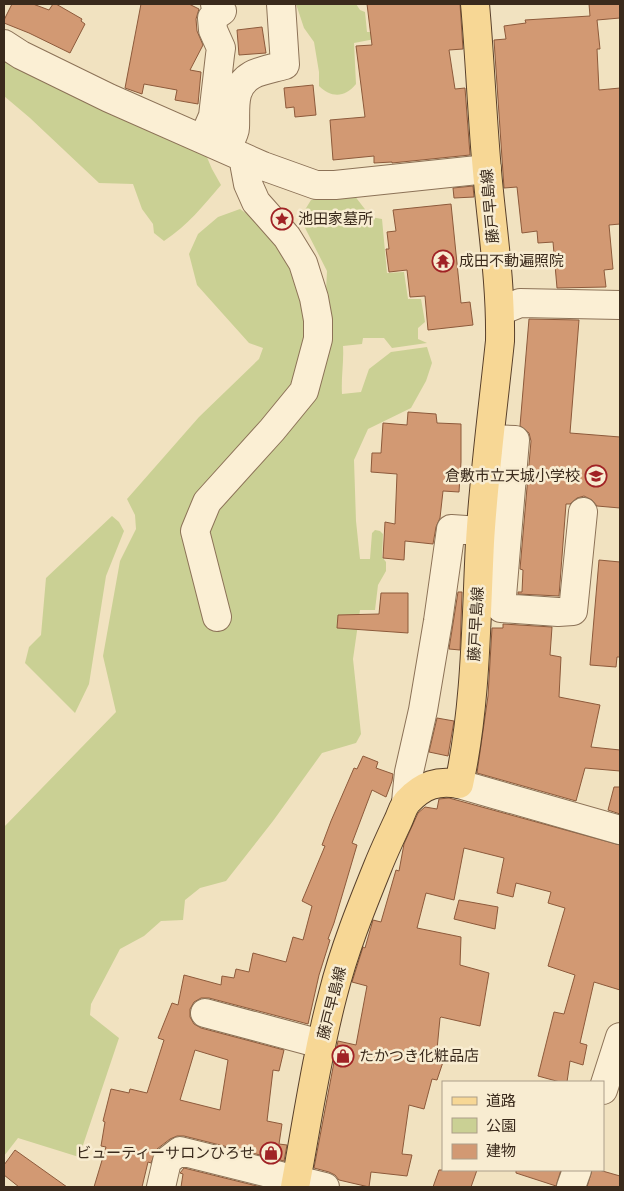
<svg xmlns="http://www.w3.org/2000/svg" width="624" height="1191" viewBox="0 0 624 1191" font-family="'Roboto Serif','Noto Sans JP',serif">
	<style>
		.green { fill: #cad094 }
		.building { fill: #d29973; stroke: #8d5a3b; fill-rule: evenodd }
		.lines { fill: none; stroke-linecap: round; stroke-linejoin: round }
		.minor-casing { stroke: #8c7257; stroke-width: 30 }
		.major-casing { stroke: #59402b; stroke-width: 30 }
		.minor { stroke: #fbefd4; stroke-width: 28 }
		.major { stroke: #f7d795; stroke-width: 28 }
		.labels { text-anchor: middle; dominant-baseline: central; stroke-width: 5; stroke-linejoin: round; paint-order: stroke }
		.street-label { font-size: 15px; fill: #3a2a1c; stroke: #f8ecd1 }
		.poi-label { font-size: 15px; fill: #3a2a1c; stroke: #f8ecd1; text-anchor: start }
	</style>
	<rect width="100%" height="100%" fill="#f1e2c0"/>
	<path class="green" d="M 296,4 L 356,4 L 360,10 L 365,12 L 367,32 L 381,32 L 380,38 L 354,43 L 356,84 C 345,98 331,98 319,86 L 319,72 L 314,42 L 304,28 Z
		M 4,57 L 206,155 L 212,169 L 221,185 C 204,205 187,226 164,241 L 154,233 L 153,224 L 142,209 L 133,184 L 99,183 L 30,118 L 4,96 Z
		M 354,195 L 371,217 L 382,219 L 387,273 L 404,272 L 408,299 L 421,299 L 425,322 L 418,328 L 418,339 L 427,343 L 392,348 L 384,338 L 363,338 L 362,344 L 343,346 C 344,362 341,377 342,394 L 361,392 L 369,369 L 391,352 L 427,347 L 432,363 L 426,381 L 411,408 L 368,429 L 354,460 L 356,521 L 360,559 L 370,559 L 372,533 L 375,530 L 380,531 L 383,534 L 382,557 L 386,562 L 386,571 L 378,585 L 375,610 L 360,610 L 353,659 L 361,734 L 356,743 L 322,753 L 273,821 L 226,881 L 200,888 L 185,900 L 183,920 L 161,921 L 144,936 L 120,949 L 91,1004 L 90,1015 L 119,1038 L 79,1157 L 18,1138 L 4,1156 L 4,827 L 116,712 L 103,656 L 120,561 L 136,529 L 135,515 L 127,499 L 199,417 L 259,359 L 263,348 L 249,343 L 197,285 L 189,254 L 198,234 L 218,217 L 240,209 L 283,240 L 297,266 L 311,307 L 315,327 L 313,340 L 298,388 L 201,497 L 180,538 L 186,528 L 213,504 L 270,441 L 310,390 L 324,331 L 327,271 L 300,218 L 311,200 Z
		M 112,516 L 119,522 L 124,531 L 106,576 L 89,684 L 75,713 L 25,663 L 29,647 L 41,635 L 46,578 Z"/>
	<path class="building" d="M 12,4 L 33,4 L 49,10 L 53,4 L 56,4 L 82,19 L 81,21 L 85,24 L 70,53 L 29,33 L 4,23 L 4,20 Z
		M 141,4 L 189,4 L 199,9 L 196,19 L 197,31 L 203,45 L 190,70 L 201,72 L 198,104 L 175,100 L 177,90 L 144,84 L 142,94 L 125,88 Z
		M 367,4 L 460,4 L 463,49 L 449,50 L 455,89 L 465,88 L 470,155 L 392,163 L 392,162 L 374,163 L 374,156 L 333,160 L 330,120 L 365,117 L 356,46 L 372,45 Z
		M 589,4 L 620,4 L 620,18 L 597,20 L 600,49 L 597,49 L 599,90 L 620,88 L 620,224 L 609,225 L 613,269 L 604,270 L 606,287 L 557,288 L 553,242 L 538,243 L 537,231 L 522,233 L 517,187 L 504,188 L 494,40 L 506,39 L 504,26 L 526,23 L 525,20 L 590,16 Z
		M 262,27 L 266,53 L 239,55 L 237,30 Z
		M 313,85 L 316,115 L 295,117 L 294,107 L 286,108 L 284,88 Z
		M 473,186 L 474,197 L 454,198 L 453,188 Z
		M 451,204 L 461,303 L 470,302 L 473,325 L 428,330 L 425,296 L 410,297 L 407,270 L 389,272 L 386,249 L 389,249 L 387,232 L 396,231 L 393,210 Z
		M 529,319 L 579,320 L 570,433 L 620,437 L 620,508 L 597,506 L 592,500 L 584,496 L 577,498 L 570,504 L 566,504 L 559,596 L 518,594 L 518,592 L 522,592 L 523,570 L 520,569 L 531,441 L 529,433 L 520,426 Z
		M 408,412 L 436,414 L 437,423 L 461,424 L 461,462 L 459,492 L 443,491 L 440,518 L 436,527 L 433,544 L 405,541 L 404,560 L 383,558 L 385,522 L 395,524 L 397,474 L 371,472 L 372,453 L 381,453 L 383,423 L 407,425 Z
		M 599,560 L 620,562 L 620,657 L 617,657 L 616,667 L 590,665 Z
		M 458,592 L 462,592 L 460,650 L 449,649 Z
		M 381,593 L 408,593 L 408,633 L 337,628 L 338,615 L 379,614 Z
		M 503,624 L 552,627 L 550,655 L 561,657 L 559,697 L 600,705 L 591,747 L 620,750 L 620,771 L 585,768 L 576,801 L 477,773 L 488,696 L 492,628 L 503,628 Z
		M 437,718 L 454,721 L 448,756 L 429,752 Z
		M 363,756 L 378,762 L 376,768 L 393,774 L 392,781 L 386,797 L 372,790 L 352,843 L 357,845 L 334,923 L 328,939 L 330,940 L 319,975 L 308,1024 L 209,998 L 201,998 L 194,1002 L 190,1009 L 190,1017 L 194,1024 L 201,1028 L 284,1050 L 279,1071 L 273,1070 L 267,1121 L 282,1124 L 279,1144 L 287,1145 L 284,1161 L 184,1136 L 177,1136 L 170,1139 L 157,1149 L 151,1163 L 148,1162 L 142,1187 L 94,1187 L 106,1147 L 101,1146 L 105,1122 L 103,1121 L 111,1089 L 129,1093 L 130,1089 L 147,1093 L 164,1040 L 158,1038 L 172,1003 L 178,1005 L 184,975 L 221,985 L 222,976 L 234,978 L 236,969 L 249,972 L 253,953 L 286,962 L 293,937 L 303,940 L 312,906 L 302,901 L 325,846 L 322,845 L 331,821 L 354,768 L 357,769 ZM 195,1050 L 228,1060 L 220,1110 L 180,1100 Z
		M 614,787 L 620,787 L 620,814 L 608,810 Z
		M 449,798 L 620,845 L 620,990 L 594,982 L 580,1043 L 587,1045 L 583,1065 L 570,1061 L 567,1082 L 560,1082 L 538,1076 L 554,1012 L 564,1014 L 575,975 L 548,966 L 565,908 L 548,903 L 551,892 L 516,883 L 513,897 L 497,893 L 504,858 L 464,848 L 454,900 L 426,893 L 417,928 L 461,937 L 460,965 L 489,973 L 480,1026 L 441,1017 L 440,1018 L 436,1060 L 443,1062 L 437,1080 L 432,1079 L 424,1109 L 409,1105 L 402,1154 L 412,1155 L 407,1176 L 371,1172 L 369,1187 L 339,1180 L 335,1175 L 329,1172 L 314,1168 L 338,1041 L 356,1045 L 367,986 L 352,982 L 363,947 L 365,948 L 373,920 L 381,922 L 396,870 L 399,871 L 404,844 L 418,813 L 425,807 L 437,809 L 439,799 Z
		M 459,900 L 498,907 L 495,929 L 454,919 Z
		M 15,1150 L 67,1187 L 19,1187 L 4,1175 L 4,1165 Z
		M 184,1168 L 261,1187 L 181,1187 L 183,1174 L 180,1173 Z
		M 439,1170 L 477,1170 L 471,1187 L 433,1187 Z
		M 516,1170 L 561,1170 L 556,1186 L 516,1173 Z
		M 592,1170 L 599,1170 L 620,1176 L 620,1187 L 587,1187 Z"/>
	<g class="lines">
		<g class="minor-casing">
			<path id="minor" d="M 4,44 L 21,55 L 109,98 L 263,166 L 316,185 L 335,185 L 487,169
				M 203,139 L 213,116 L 220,55 L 221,48 L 213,30 L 212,18 L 222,11 L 215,4
				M 226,149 C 229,143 235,134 235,128 C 236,109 231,87 252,75 C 261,70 275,68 285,65 L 281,4
				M 500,311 L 520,303 L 620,305
				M 490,439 L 515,440 L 501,608 L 558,612 L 573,611 L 583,512
				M 217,617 L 195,531 L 207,502 L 272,430 L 304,391 L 318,339 L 318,320 L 314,298 L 303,263 L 287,237 L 256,202 L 248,184 L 243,157
				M 459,784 L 620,830
				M 406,802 L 409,772 L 423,710 L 438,621 L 451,529 L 481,531
				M 205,1013 L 321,1044
				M 603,1090 L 620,1037
				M 161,1187 L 167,1161 L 180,1151 L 325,1187
				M 571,1187 L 577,1170"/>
		</g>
		<g class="major-casing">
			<path id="major" d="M 295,1187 C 307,1123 316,1058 333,994 C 344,950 361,908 378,866 C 384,851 391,836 398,821 C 401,815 403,806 408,801 C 423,785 438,780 459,784 C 476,705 476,623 480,542 C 484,475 493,408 500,341 C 501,284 492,227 487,171 C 482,115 480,59 475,4"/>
		</g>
		<use href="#minor" class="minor"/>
		<use href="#major" class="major"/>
	</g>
	<defs>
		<g id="sight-ring" transform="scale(1.125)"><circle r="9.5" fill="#f8ecd1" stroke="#a02225" stroke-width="1.5"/><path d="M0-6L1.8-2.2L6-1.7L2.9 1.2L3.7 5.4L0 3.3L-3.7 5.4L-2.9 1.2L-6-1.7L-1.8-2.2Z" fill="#a02225"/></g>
		<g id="temple-ring" transform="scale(1.125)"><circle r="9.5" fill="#f8ecd1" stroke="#a02225" stroke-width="1.5"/><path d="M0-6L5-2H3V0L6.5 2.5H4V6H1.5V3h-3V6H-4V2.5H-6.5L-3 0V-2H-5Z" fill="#a02225"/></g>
		<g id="school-ring" transform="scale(1.125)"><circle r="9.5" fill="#f8ecd1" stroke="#a02225" stroke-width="1.5"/><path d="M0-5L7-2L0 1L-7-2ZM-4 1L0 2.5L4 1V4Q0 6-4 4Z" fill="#a02225"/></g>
		<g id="shop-ring" transform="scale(1.125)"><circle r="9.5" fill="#f8ecd1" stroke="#a02225" stroke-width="1.5"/><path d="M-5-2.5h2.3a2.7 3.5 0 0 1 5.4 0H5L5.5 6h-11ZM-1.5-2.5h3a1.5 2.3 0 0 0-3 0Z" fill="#a02225"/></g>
	</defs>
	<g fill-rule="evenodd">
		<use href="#sight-ring" x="282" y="219"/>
		<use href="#temple-ring" x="443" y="261"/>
		<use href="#school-ring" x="596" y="476"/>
		<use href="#shop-ring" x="343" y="1056"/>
		<use href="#shop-ring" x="271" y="1153"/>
	</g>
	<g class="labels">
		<g class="street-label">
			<text transform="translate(490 206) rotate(-95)">藤戸早島線</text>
			<text transform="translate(476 624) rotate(-87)">藤戸早島線</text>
			<text transform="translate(332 1003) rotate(-76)">藤戸早島線</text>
		</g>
		<g class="poi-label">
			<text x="298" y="219">池田家墓所</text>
			<text x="459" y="261">成田不動遍照院</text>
			<text x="580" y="476" text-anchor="end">倉敷市立天城小学校</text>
			<text x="359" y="1056">たかつき化粧品店</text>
			<text x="255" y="1153" text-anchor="end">ビューティーサロンひろせ</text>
		</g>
	</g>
	<rect width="624" height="1191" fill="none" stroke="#3a2a1c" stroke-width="10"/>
	<rect x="442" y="1081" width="162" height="90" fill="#f8ecd1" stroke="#ac9e89"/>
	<rect x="452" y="1097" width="25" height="8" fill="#f7d795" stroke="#ac9e89"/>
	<text x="486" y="1106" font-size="15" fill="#3a2a1c">道路</text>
	<rect x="452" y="1118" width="25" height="15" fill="#cad094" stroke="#ac9e89"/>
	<text x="486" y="1131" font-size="15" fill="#3a2a1c">公園</text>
	<rect x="452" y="1144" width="25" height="15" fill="#d29973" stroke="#ac9e89"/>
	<text x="486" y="1156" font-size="15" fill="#3a2a1c">建物</text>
</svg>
